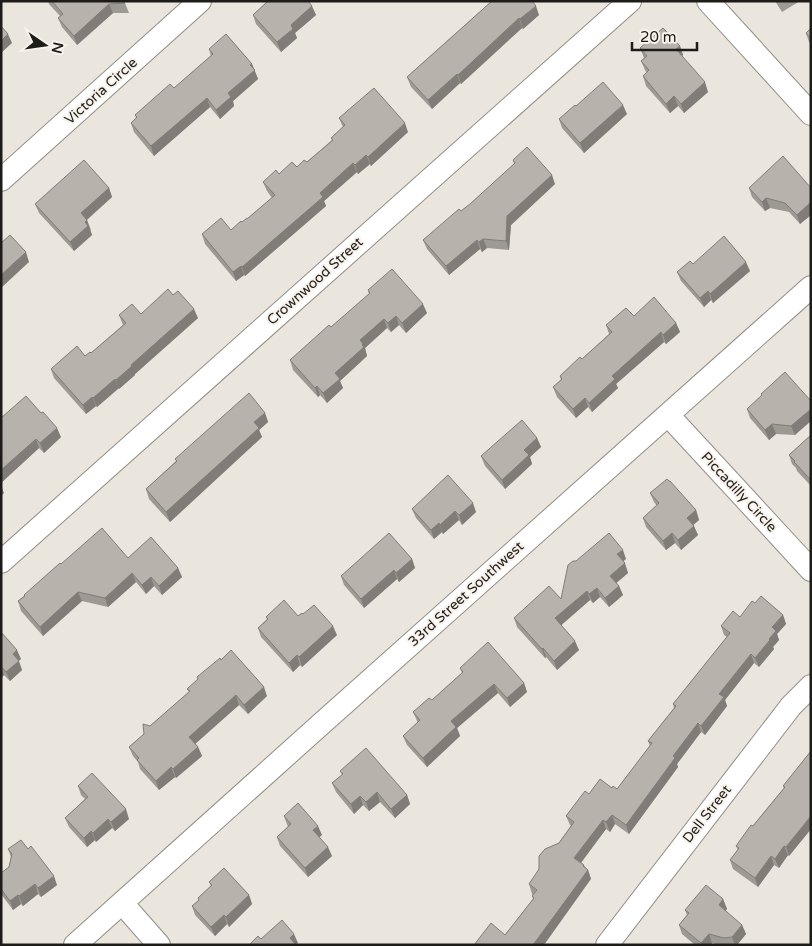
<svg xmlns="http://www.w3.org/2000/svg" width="812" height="946" viewBox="0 0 812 946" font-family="'Varela Round',sans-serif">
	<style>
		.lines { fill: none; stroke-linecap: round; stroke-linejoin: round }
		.minor-casing { stroke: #918d86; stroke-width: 24 }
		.minor { stroke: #fff; stroke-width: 22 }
		.wall { fill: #9d9a94 }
		.shaded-wall { fill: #807d78 }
		.building { fill: #b7b3ac; stroke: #807d78 }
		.labels { text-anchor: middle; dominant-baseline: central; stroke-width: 4; stroke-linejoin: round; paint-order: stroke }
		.street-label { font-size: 14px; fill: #1e1c19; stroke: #f7f2eb }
	</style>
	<rect width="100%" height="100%" fill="#eae5dd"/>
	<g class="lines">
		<g class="minor-casing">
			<path id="minor" d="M 708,1 L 811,114
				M 1,180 L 200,1
				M 668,415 L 811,570
				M 1,562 L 630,1
				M 122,903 L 159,945
				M 75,945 L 320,725 L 811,287
				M 607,945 L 791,706 L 811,686"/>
		</g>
		<use href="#minor" class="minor"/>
	</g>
	<path class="wall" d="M 48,1 L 125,1 L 124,2 L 125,3 L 129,13 L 113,13 L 77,45 L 62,27 L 58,18 L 60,16 L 49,4 Z
		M 266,1 L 308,1 L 316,15 L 295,33 L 297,38 L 281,52 L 256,24 L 253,15 L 267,2 Z
		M 492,1 L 539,15 L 523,29 L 522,28 L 461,84 L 460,83 L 432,109 L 411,87 L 407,77 Z
		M 775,1 L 800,1 L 782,12 Z
		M 811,28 L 811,44 L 809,42 L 806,33 Z
		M 680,46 L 683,55 L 682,56 L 708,92 L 684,113 L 678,106 L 670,113 L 646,86 L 643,76 L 647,73 L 645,70 L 641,61 L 644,58 L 640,48 Z
		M 209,49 L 252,64 L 258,79 L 233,101 L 234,106 L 220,119 L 210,107 L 154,156 L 134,132 L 131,123 L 136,118 L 135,115 L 174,88 L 211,56 Z
		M 576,106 L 627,114 L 584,153 L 562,128 L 559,119 Z
		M 339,118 L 408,132 L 371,166 L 370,164 L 358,174 L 357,172 L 324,201 L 326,206 L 245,276 L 244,275 L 236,281 L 205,244 L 202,234 L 231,230 L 247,219 L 272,198 L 267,191 L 263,182 L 279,174 L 307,162 L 332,140 L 331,138 L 343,127 Z
		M 513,160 L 555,184 L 511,225 L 509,250 L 487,248 L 482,252 L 480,249 L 449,275 L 427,249 L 423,240 L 470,204 L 514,164 Z
		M 109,188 L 112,197 L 87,220 L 91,230 L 90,230 L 92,235 L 74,251 L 39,213 L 35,204 Z
		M 749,188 L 811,188 L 811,215 L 800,224 L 789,212 L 770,208 L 765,211 L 752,197 Z
		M 693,264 L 750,271 L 713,303 L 711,300 L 704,307 L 681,281 L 677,272 Z
		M 368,290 L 427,313 L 406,333 L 399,325 L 391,332 L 387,328 L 365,348 L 367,356 L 340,381 L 343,388 L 327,403 L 320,395 L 318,397 L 293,370 L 290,360 L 331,327 L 369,294 Z
		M 173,295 L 198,318 L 135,374 L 135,375 L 119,389 L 119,388 L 97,407 L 96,406 L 86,414 L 54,378 L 51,369 L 91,353 L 123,325 L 119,315 L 141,314 Z
		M 634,316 L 676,323 L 680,332 L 666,344 L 664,342 L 616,384 L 618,388 L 592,412 L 588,407 L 576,418 L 557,397 L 553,387 L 561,380 L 560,376 L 582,359 L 609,334 L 606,325 Z
		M 761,394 L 811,401 L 795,435 L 776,434 L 769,440 L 750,418 L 747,409 L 762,396 Z
		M 265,413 L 268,422 L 259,430 L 262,437 L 170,522 L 149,499 L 146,489 L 176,461 L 175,459 Z
		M 1,418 L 61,437 L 44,453 L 39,448 L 1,483 Z
		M 811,435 L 811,486 L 797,471 L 796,468 L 792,464 L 789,455 Z
		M 537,438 L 541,447 L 530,457 L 532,464 L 505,489 L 485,466 L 481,456 Z
		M 650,493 L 696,510 L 699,520 L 693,525 L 698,535 L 681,550 L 675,543 L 666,550 L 646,527 L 643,518 L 657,506 L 654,502 Z
		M 412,509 L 476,512 L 462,525 L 459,520 L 443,534 L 442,532 L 434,539 L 416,518 Z
		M 128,558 L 178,568 L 182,577 L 162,595 L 154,586 L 146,594 L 136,582 L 108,607 L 82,601 L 43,636 L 21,611 L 18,601 L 61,564 Z
		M 412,559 L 415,568 L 399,582 L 397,579 L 364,608 L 344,585 L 341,576 Z
		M 626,559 L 623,561 L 628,573 L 616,583 L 619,586 L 623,595 L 609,607 L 600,597 L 593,603 L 590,600 L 561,625 L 579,650 L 557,670 L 546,657 L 545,658 L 517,627 L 514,618 L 561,599 Z
		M 755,603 L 783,615 L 786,624 L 777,634 L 779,640 L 773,647 L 774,649 L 759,667 L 754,663 L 725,700 L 727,706 L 705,735 L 701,732 L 677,764 L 678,767 L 629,834 L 615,824 L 610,832 L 606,829 L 581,862 L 585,867 L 588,870 L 591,879 L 505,935 L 533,899 L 532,896 L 533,895 L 532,894 L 529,884 L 571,826 L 570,825 L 566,816 L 589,794 L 612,788 L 617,789 L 650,746 L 648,741 L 674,708 L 673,704 L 727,637 L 724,635 L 721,626 L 740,617 Z
		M 298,616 L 337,635 L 302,667 L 300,665 L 293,672 L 261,637 L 258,628 L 267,619 L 266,617 Z
		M 1,632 L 21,659 L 18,661 L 22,670 L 10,681 L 4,675 L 1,678 Z
		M 221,660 L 267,696 L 248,714 L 239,705 L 195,743 L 198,747 L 202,756 L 176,778 L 175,777 L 159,790 L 140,769 L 138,762 L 133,756 L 129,747 L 144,734 L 150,726 L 189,692 L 187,689 L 198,680 L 197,677 Z
		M 460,668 L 524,683 L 527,692 L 510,707 L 498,693 L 457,728 L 460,736 L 427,767 L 407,745 L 403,736 L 418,723 L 413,712 L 432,700 L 462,673 Z
		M 811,751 L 811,829 L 789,856 L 788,855 L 779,868 L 774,865 L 758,887 L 733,869 L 730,860 L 738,850 L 736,846 L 784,788 L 783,786 Z
		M 340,771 L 407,795 L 410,804 L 395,818 L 380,802 L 369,811 L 363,805 L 354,814 L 336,792 L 332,783 L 342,775 Z
		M 78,786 L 129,819 L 115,831 L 112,828 L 96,842 L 95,840 L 87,847 L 69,827 L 65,818 L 85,799 L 81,795 Z
		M 284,816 L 322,835 L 319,837 L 332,856 L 308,877 L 280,846 L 277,837 L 288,827 Z
		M 8,849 L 57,885 L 41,897 L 38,894 L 23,906 L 21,904 L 13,910 L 1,894 L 1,873 L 9,867 L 11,857 Z
		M 209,882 L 249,895 L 252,904 L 229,927 L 227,924 L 215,936 L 195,915 L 192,906 L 199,900 L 198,898 L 211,886 Z
		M 723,899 L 727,909 L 725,911 L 742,925 L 746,934 L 737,945 L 718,945 L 712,943 L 711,945 L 695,945 L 682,934 L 679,925 L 687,915 L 685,910 Z"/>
	<path class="shaded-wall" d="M 109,4 L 113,13 L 77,45 L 74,36 Z
		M 312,6 L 316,15 L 295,33 L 297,38 L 281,52 L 277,42 L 291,25 Z
		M 536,6 L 539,15 L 523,29 L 520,19 Z
		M 519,18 L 522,28 L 461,84 L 458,75 Z
		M 8,34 L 12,43 L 1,53 L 1,41 Z
		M 680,46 L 683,55 L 679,58 L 676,49 Z
		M 252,64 L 258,79 L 233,101 L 234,106 L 220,119 L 216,110 L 228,93 Z
		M 457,74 L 460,83 L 432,109 L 428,100 Z
		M 705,82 L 708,92 L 684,113 L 681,104 Z
		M 674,96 L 678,106 L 670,113 L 666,104 Z
		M 207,98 L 210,107 L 154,156 L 151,146 Z
		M 623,105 L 627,114 L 584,153 L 580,143 Z
		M 405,123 L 408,132 L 371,166 L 368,157 Z
		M 366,155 L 370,164 L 358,174 L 355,165 Z
		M 353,163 L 357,172 L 324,201 L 326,206 L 245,276 L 242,267 L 320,193 Z
		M 552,175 L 555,184 L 511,225 L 509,250 L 506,241 L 507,216 Z
		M 109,188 L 112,197 L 84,222 L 81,213 Z
		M 766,198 L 770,208 L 765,211 L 762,202 Z
		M 811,202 L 811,215 L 800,224 L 797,215 Z
		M 87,220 L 92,235 L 74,251 L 70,242 Z
		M 483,239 L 487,248 L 482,252 L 479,242 Z
		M 477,240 L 480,249 L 449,275 L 446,266 Z
		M 26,252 L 29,262 L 1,288 L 1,275 Z
		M 746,262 L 750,271 L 713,303 L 710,294 Z
		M 241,266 L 244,275 L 236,281 L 233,272 Z
		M 708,291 L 711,300 L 704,307 L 700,298 Z
		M 423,304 L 427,313 L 406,333 L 402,323 Z
		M 194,309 L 198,318 L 135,374 L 135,375 L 119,389 L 116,380 L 131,365 Z
		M 396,316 L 399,325 L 391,332 L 388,323 Z
		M 384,319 L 387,328 L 365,348 L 367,356 L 340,381 L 343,388 L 327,403 L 323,393 L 335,373 L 360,340 Z
		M 676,323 L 680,332 L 666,344 L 663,335 Z
		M 661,332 L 664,342 L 616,384 L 618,388 L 592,412 L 589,403 L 612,376 Z
		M 115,379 L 119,388 L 97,407 L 93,398 Z
		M 317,386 L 320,395 L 318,397 L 315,388 Z
		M 92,397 L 96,406 L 86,414 L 83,405 Z
		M 585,398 L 588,407 L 576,418 L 573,409 Z
		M 811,409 L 811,421 L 795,435 L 791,426 Z
		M 265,413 L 268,422 L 259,430 L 262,437 L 170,522 L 166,512 L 254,422 Z
		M 772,424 L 776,434 L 769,440 L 765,430 Z
		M 57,428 L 61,437 L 44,453 L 40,443 Z
		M 537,438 L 541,447 L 530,457 L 532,464 L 505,489 L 502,480 L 524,450 Z
		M 36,439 L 39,448 L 1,483 L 1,470 Z
		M 1,486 L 4,493 L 1,496 Z
		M 473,503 L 476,512 L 462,525 L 459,515 Z
		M 696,510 L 699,520 L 691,527 L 687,518 Z
		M 455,511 L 459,520 L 443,534 L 440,525 Z
		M 439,523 L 442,532 L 434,539 L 431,530 Z
		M 694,526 L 698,535 L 681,550 L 678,540 Z
		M 672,533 L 675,543 L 666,550 L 663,541 Z
		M 623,550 L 626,559 L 620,564 L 617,554 Z
		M 412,559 L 415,568 L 399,582 L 396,573 Z
		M 625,563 L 628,573 L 614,585 L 610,576 Z
		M 178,568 L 182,577 L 162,595 L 159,586 Z
		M 394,570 L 397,579 L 364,608 L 361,599 Z
		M 132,573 L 136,582 L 108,607 L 105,598 Z
		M 151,577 L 154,586 L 146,594 L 142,585 Z
		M 619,586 L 623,595 L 609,607 L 605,598 Z
		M 597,588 L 600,597 L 593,603 L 589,594 Z
		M 587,591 L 590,600 L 558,628 L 555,618 Z
		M 78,592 L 82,601 L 43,636 L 40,627 Z
		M 783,615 L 786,624 L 777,634 L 779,640 L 773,647 L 774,649 L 759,667 L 755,658 L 769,639 L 772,627 Z
		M 333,626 L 337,635 L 302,667 L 299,657 Z
		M 575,641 L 579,650 L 557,670 L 554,661 Z
		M 543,648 L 546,657 L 545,658 L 542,649 Z
		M 17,650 L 21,659 L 16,663 L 13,654 Z
		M 751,654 L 754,663 L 725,700 L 727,706 L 705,735 L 701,726 L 719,694 Z
		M 297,655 L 300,665 L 293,672 L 289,663 Z
		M 19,661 L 22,670 L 10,681 L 6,672 Z
		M 1,666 L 4,675 L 1,678 Z
		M 524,683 L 527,692 L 510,707 L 507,698 Z
		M 494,684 L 498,693 L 457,728 L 460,736 L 427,767 L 423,758 L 451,721 Z
		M 264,687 L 267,696 L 248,714 L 244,705 Z
		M 236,695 L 239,705 L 193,746 L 189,737 Z
		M 698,723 L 701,732 L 677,764 L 678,767 L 629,834 L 626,825 L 673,756 Z
		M 198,747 L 202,756 L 176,778 L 173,769 Z
		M 171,767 L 175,777 L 159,790 L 156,781 Z
		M 377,792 L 380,802 L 369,811 L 366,802 Z
		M 407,795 L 410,804 L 395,818 L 391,809 Z
		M 360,796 L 363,805 L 354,814 L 351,804 Z
		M 126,809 L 129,819 L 115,831 L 111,822 Z
		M 612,815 L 615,824 L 610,832 L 606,822 Z
		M 811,816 L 811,829 L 789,856 L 786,847 Z
		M 108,819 L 112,828 L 96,842 L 93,833 Z
		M 603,820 L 606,829 L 578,867 L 574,858 Z
		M 318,826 L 322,835 L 317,839 L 313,830 Z
		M 91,831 L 95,840 L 87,847 L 84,838 Z
		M 784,846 L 788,855 L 779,868 L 775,859 Z
		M 328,847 L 332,856 L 308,877 L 305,868 Z
		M 771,856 L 774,865 L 758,887 L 755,878 Z
		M 584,865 L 586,872 L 588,870 L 591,879 L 544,945 L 533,945 Z
		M 54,876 L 57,885 L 41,897 L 38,888 Z
		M 35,884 L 38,894 L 23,906 L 19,896 Z
		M 18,895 L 21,904 L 13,910 L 10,901 Z
		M 249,895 L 252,904 L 229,927 L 226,917 Z
		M 723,899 L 727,909 L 722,914 L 719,905 Z
		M 224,915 L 227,924 L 215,936 L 211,927 Z
		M 742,925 L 746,934 L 737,945 L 735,945 L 732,937 Z
		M 294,934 L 298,943 L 295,945 L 290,938 Z
		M 709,934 L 712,943 L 711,945 L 702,945 L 701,943 Z"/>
	<path class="building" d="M 52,1 L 123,1 L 125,3 L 109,4 L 74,36 L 58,18 L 63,14 Z
		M 268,1 L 308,1 L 312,6 L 291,25 L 293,29 L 277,42 L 253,15 Z
		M 492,1 L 532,1 L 536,6 L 520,19 L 519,18 L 458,75 L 457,74 L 428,100 L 407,77 Z
		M 1,26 L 8,34 L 1,41 Z
		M 663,28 L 680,46 L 676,49 L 705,82 L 681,104 L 674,96 L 666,104 L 643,76 L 649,70 L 641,61 L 647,56 L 640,48 Z
		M 811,28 L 811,39 L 806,33 Z
		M 226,34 L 252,64 L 250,65 L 255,70 L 228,93 L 231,97 L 216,110 L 207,98 L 151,146 L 131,123 L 137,117 L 135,115 L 170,84 L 174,88 L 213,54 L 209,49 Z
		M 603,82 L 623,105 L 580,143 L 559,119 L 575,105 L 576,106 Z
		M 374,88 L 405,123 L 368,157 L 366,155 L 355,165 L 353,163 L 320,193 L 323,197 L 242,267 L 241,266 L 233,272 L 202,234 L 221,218 L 231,230 L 241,221 L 242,222 L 247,218 L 247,219 L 275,195 L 263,182 L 276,170 L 279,174 L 292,162 L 297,167 L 304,160 L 307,162 L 333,140 L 331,138 L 345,125 L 339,118 Z
		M 527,147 L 552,175 L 507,216 L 506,241 L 483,239 L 479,242 L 477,240 L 446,266 L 423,240 L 459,209 L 461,211 L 470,204 L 515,163 L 513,160 Z
		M 783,156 L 811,188 L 811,202 L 797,215 L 785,203 L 766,198 L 762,202 L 749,188 Z
		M 84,160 L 109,188 L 81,213 L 87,220 L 85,222 L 88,226 L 70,242 L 35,204 Z
		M 10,235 L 26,252 L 1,275 L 1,243 Z
		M 724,236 L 746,262 L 710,294 L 708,291 L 700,298 L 677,272 L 690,261 L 693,264 Z
		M 392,269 L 423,304 L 402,323 L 396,316 L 388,323 L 384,319 L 360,340 L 363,344 L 362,345 L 364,347 L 335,373 L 340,379 L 323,393 L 317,386 L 315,388 L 290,360 L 329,325 L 331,327 L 370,293 L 368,290 Z
		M 168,289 L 173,295 L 178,291 L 194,309 L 131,365 L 132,366 L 116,380 L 115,379 L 93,398 L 92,397 L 83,405 L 51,369 L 77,346 L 85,356 L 90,352 L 91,353 L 126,323 L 119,315 L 132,304 L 141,314 Z
		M 654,297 L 676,323 L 663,335 L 661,332 L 612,376 L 615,379 L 589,403 L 585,398 L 573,409 L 553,387 L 562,379 L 560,376 L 580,357 L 582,359 L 612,332 L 606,325 L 626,308 L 634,316 Z
		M 785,372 L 811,401 L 811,409 L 791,426 L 772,424 L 765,430 L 747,409 L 762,395 L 761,394 Z
		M 249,393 L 265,413 L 254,422 L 259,428 L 166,512 L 146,489 L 177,461 L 175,459 Z
		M 26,396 L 41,413 L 43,412 L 57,428 L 40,443 L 36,439 L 1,470 L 1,429 L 2,428 L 1,427 L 1,418 Z
		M 522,420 L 537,438 L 524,450 L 529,455 L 502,480 L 481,456 Z
		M 811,435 L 811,480 L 794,462 L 795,461 L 789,455 Z
		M 448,475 L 473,503 L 459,515 L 455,511 L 440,525 L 439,523 L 431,530 L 412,509 Z
		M 667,479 L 669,481 L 670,481 L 696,510 L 687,518 L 694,526 L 678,540 L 672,533 L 663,541 L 643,518 L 659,503 L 650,493 Z
		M 102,528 L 128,558 L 151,537 L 178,568 L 159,586 L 151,577 L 142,585 L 132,573 L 105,598 L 78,592 L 40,627 L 18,601 L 25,596 L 24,595 L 60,563 L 61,564 Z
		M 389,533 L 412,559 L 396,573 L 394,570 L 361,599 L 341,576 Z
		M 609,533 L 623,550 L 617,554 L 625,563 L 610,576 L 619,586 L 605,598 L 597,588 L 589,594 L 587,591 L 555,618 L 575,641 L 554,661 L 543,648 L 542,649 L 514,618 L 549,586 L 561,599 L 568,565 L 573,561 L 576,561 Z
		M 761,596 L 783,615 L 772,627 L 776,631 L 769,639 L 770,640 L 755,658 L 751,654 L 719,694 L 724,697 L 701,726 L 698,723 L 673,756 L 675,758 L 626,825 L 612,815 L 606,822 L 603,820 L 574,858 L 584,865 L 583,866 L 588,870 L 533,945 L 474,945 L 491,923 L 505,935 L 534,898 L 532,896 L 537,890 L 529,884 L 539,869 L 539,856 L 545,849 L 559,843 L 574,822 L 566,816 L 585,791 L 589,794 L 600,779 L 612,788 L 613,786 L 617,789 L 652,743 L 648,741 L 676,706 L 673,704 L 730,633 L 721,626 L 733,611 L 740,617 L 752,601 L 755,603 Z
		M 284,600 L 298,616 L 302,613 L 303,614 L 314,605 L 333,626 L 299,657 L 297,655 L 289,663 L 258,628 L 268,619 L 266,617 Z
		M 1,632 L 17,650 L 13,654 L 19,661 L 6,672 L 1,666 Z
		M 488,642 L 524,683 L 507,698 L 494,684 L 451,721 L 456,727 L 423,758 L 403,736 L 420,720 L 413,712 L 429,698 L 432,700 L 463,672 L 460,668 Z
		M 231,650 L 264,687 L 244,705 L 236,695 L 189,737 L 198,747 L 173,769 L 171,767 L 156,781 L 137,760 L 139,758 L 129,747 L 144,734 L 143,724 L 150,726 L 190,691 L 187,689 L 198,679 L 197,677 L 220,658 L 221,660 Z
		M 366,748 L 407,795 L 391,809 L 377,792 L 366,802 L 360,796 L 351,804 L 332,783 L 343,774 L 340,771 Z
		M 811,751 L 811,816 L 786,847 L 784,846 L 775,859 L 771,856 L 755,878 L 730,860 L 739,848 L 736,846 L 751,825 L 753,826 L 785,787 L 783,786 Z
		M 92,773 L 126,809 L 111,822 L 108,819 L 93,833 L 91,831 L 84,838 L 65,818 L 88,797 L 78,786 Z
		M 298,803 L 318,826 L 313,830 L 328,847 L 305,868 L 277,837 L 291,824 L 284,816 Z
		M 21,840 L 28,849 L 31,846 L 54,876 L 38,888 L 35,884 L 19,896 L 18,895 L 10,901 L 1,889 L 1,873 L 9,867 L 12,854 L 8,849 Z
		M 224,868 L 249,895 L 226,917 L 224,915 L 211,927 L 192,906 L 199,900 L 198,898 L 212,885 L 209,882 Z
		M 706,885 L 723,899 L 719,905 L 742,925 L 732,937 L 724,938 L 709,934 L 701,943 L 679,925 L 689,913 L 685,910 Z
		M 282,920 L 294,934 L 290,938 L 296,945 L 249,945 L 258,936 L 261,939 Z"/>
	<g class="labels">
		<g class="street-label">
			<text transform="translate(101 91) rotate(-42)">Victoria Circle</text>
			<text transform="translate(315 281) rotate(-42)">Crownwood Street</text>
			<text transform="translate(739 492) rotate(47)">Piccadilly Circle</text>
			<text transform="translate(466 594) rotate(-42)">33rd Street Southwest</text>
			<text transform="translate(707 814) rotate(-52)">Dell Street</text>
		</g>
	</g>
	<rect width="812" height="946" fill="none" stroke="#1e1c19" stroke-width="5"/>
	<g transform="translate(45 45) rotate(103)" stroke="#f7f2eb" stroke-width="4" paint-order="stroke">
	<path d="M0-4L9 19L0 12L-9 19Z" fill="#1e1c19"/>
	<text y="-8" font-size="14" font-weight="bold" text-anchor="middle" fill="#1e1c19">N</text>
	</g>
	<path d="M632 42v8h65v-8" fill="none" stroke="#1e1c19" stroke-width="2.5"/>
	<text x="640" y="42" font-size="15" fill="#1e1c19" stroke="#f7f2eb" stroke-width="4" paint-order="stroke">20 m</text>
</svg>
